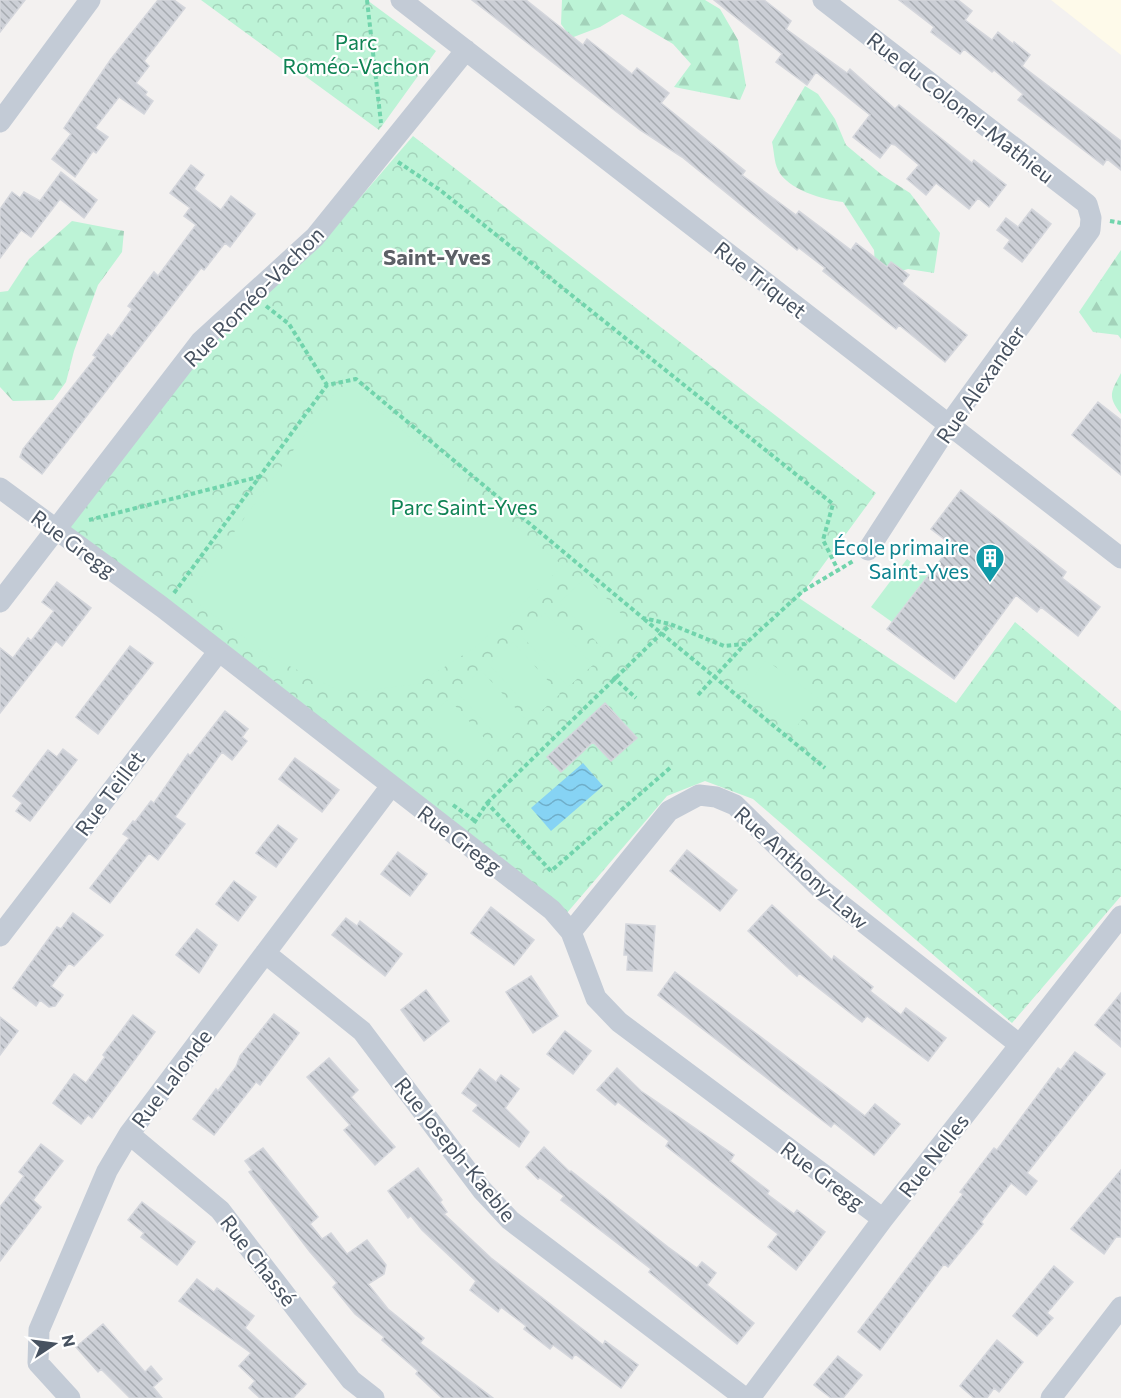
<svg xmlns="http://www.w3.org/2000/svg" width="1121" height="1398" viewBox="0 0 1121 1398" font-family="Commissioner,sans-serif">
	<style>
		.commercial { fill: #fefaea }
		.forest { fill: url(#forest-firs) }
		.park { fill: url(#park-crowns) }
		.garden { fill: #bcf3d6 }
		.water { fill: url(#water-waves) }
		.building { fill: url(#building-back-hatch); stroke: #d4d6dc; stroke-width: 1.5 }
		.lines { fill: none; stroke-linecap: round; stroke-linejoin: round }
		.path { stroke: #71d4ac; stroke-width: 4; stroke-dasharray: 4.5 3; stroke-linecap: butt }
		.minor { stroke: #c3cbd6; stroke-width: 21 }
		.labels { text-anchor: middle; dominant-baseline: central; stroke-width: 4.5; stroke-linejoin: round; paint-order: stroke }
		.park-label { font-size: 21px; fill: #0f8354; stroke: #fff }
		.street-label { font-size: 21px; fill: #475260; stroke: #fff }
		.culture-label { font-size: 21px; fill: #0d838f; stroke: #fff; text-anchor: end }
		.neighbourhood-label { font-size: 22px; font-weight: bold; fill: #5c6066; stroke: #fff }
	</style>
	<defs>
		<pattern id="forest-firs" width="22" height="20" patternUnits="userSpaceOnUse" patternTransform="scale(1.5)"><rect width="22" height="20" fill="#bcf3d6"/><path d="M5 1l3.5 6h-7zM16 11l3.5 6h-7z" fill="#a3d2ba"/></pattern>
		<pattern id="park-crowns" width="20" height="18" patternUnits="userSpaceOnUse" patternTransform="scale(1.5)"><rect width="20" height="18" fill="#bcf3d6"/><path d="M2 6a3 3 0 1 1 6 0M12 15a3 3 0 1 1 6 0" fill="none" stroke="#a3d2ba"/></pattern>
		<pattern id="water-waves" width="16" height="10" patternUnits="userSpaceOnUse" patternTransform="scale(1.5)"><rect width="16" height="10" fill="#86d3f4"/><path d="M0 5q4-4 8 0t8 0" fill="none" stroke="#6faec9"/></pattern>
		<pattern id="building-back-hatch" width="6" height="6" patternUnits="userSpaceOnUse" patternTransform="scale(1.5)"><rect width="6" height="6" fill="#cccfd6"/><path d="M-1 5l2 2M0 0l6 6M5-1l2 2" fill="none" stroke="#a7abb1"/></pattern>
	</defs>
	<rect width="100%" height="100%" fill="#f3f1f0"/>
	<path class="commercial" d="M 1051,0 L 1121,0 L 1121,55 Z"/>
	<path class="forest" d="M 562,0 L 705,0 L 720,9 L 738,40 L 746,86 L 740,100 L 674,87 L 691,64 L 673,44 L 622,14 L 600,27 L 571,38 L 561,24 Z
		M 805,86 L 818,94 L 835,119 L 846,145 L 882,175 L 910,193 L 940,233 L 934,273 L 908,269 L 884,276 L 875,264 L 874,250 L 843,202 C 823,200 787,189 778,170 C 774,162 774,150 772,142 Z
		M 72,221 L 124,231 L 122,252 L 98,285 L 74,351 L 66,382 L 53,400 L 13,401 L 0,387 L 0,292 L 8,291 L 29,259 Z
		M 1121,250 L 1121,339 L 1118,335 L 1093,332 L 1079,312 Z
		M 1121,373 L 1121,414 C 1107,396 1111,392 1121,373 Z"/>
	<path class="park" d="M 201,0 L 367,0 L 436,51 L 379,130 Z
		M 413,136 L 876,493 L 799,598 L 956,703 L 1015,622 L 1121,711 L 1121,896 L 1012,1023 L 753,799 L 705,781 L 667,796 L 566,914 L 61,527 L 188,361 L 322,242 Z"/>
	<path class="garden" d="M 334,394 L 359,394 L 563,566 L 477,646 L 418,684 L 344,693 L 269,656 L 188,596 Z
		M 907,559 L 928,575 L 892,622 L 871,607 Z
		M 586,577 L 632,625 L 604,650 L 560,602 Z
		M 545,613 L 593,665 L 568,687 L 521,635 Z
		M 513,642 L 560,694 L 536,716 L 489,664 Z
		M 766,660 L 818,698 L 794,730 L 743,691 Z
		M 481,670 L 528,722 L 504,744 L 457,692 Z
		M 449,699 L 496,751 L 472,773 L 424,721 Z"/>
	<path class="water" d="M 583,763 L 603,786 L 551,831 L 531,808 Z"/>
	<path class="building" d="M 0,0 L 25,0 L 0,32 Z
		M 158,0 L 174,0 L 185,8 L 144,61 L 149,66 L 136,83 L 147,92 L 145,95 L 153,101 L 144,114 L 119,97 L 95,128 L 108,137 L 96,153 L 93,151 L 75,177 L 52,159 L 71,134 L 64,128 L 111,59 Z
		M 472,0 L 526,0 L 583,45 L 587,39 L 632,74 L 637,68 L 669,93 L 661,103 L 745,171 L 742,175 L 796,215 L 799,211 L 851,250 L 856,243 L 887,267 L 891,262 L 909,275 L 902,284 L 967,335 L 945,362 L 899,325 L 896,329 L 823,271 L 825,268 L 799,248 L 797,250 L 682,157 L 640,130 Z
		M 714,0 L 764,0 L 791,21 L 786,29 L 847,73 L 850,69 L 895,109 L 899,105 L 972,163 L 974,160 L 1006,185 L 989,207 L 978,198 L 969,209 L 936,183 L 926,195 L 907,179 L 919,165 L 895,145 L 891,144 L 880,158 L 853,137 L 870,115 L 816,72 L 807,85 L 776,62 L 782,54 Z
		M 899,0 L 958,0 L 972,11 L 965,20 L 992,40 L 998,32 L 1013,44 L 1014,42 L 1030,55 L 1022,66 L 1121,141 L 1121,170 L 1107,159 L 1103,165 L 1018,100 L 1023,94 L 994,70 L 992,72 L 964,49 L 960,54 L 931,32 L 934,27 Z
		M 191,165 L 204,175 L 194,189 L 221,210 L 231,196 L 255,214 L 230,247 L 225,243 L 204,270 L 201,268 L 42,474 L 20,457 L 23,449 L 96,357 L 93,355 L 108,334 L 112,337 L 132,309 L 128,306 L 154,272 L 158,276 L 196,225 L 184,216 L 190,208 L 170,193 Z
		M 61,172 L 97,200 L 84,218 L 60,199 L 31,237 L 21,230 L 0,258 L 0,209 L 12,192 L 20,198 L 24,192 L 40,201 Z
		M 1032,209 L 1051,224 L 1022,262 L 1004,248 L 1010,240 L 997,230 L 1006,218 L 1018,227 Z
		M 1098,402 L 1121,420 L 1121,475 L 1072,435 Z
		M 961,490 L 1066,572 L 1062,578 L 1100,607 L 1078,636 L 1041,607 L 1037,612 L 1016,595 L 954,679 L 887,629 L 952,545 L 931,529 Z
		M 57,582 L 91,608 L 62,646 L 56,641 L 0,713 L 0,648 L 13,658 L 28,638 L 31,641 L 54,611 L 42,602 Z
		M 130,646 L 153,663 L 98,734 L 76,717 Z
		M 605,703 L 637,738 L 611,761 L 593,742 L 561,772 L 547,757 Z
		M 225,711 L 248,729 L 242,737 L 247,741 L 232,760 L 222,752 L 175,817 L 185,824 L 158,860 L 149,853 L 110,903 L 90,888 L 129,838 L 123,834 L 133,821 L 135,822 L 151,801 L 154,803 L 188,754 L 190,756 Z
		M 63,749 L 77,760 L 30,821 L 16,811 L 22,803 L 13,796 L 48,750 L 57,757 Z
		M 295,758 L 339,790 L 322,812 L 279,779 Z
		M 278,825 L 297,839 L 276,867 L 256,853 Z
		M 687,850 L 737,890 L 720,911 L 670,871 Z
		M 398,852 L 427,874 L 410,896 L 381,874 Z
		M 234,881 L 256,897 L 238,921 L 216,904 Z
		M 772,905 L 832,960 L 834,956 L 873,987 L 870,991 L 901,1015 L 906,1008 L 946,1038 L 928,1061 L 867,1016 L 862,1022 L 799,973 L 797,976 L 748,931 Z
		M 491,907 L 534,940 L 514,965 L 471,933 Z
		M 73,913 L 103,935 L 74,966 L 69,963 L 51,986 L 63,995 L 55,1006 L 49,1007 L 40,1000 L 36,1006 L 13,988 L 57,927 L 61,929 Z
		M 346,918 L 357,926 L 360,921 L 402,954 L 385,976 L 332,935 Z
		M 626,924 L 655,926 L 652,971 L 627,970 L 628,955 L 624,955 Z
		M 197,929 L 217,945 L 199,973 L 176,955 Z
		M 675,972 L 865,1116 L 875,1104 L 900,1124 L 874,1155 L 834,1123 L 831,1127 L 658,995 Z
		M 531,976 L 558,1016 L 533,1033 L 506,992 Z
		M 426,990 L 449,1021 L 424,1041 L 401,1010 Z
		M 1121,993 L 1121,1047 L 1095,1025 Z
		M 274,1014 L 299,1033 L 260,1085 L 256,1082 L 214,1135 L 193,1119 L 216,1089 L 218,1091 L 236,1067 L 240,1056 Z
		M 133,1015 L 155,1032 L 92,1118 L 88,1115 L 81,1124 L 53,1103 L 74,1074 L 86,1083 L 105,1057 L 103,1055 Z
		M 0,1017 L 18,1031 L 0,1055 Z
		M 565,1031 L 591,1051 L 573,1074 L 547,1054 Z
		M 1075,1052 L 1105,1074 L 1027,1173 L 1037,1181 L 1026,1195 L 1011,1183 L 981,1222 L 983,1224 L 948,1267 L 944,1264 L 880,1350 L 858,1332 L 963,1194 L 960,1192 L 994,1148 L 997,1150 L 1058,1068 L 1061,1070 Z
		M 329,1058 L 358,1090 L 351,1097 L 395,1147 L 375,1165 L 344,1130 L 350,1125 L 307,1077 Z
		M 617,1068 L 641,1091 L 734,1155 L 730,1161 L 769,1191 L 767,1194 L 794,1214 L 797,1210 L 825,1232 L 796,1270 L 768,1247 L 778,1234 L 666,1146 L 669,1141 L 618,1102 L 615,1105 L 597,1090 Z
		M 480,1069 L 496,1082 L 501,1075 L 519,1089 L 505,1108 L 529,1132 L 519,1147 L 473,1111 L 478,1105 L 462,1093 Z
		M 41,1144 L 63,1161 L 33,1200 L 41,1207 L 0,1261 L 0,1207 L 24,1176 L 19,1172 Z
		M 544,1147 L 570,1172 L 571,1171 L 668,1247 L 697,1268 L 702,1262 L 716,1273 L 707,1285 L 754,1323 L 737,1344 L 649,1272 L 651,1269 L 561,1200 L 564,1196 L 540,1178 L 538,1179 L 526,1167 Z
		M 263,1148 L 318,1217 L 310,1224 L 322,1239 L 331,1233 L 347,1254 L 367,1240 L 386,1265 L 384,1274 L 368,1284 L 388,1309 L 424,1338 L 420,1343 L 493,1398 L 442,1398 L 416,1374 L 418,1371 L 382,1340 L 384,1337 L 355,1314 L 333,1287 L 337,1283 L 310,1252 L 249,1172 L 252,1170 L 245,1161 Z
		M 418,1168 L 442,1200 L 440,1202 L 447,1212 L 444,1214 L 491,1258 L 603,1345 L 605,1341 L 638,1365 L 621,1388 L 575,1354 L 572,1359 L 553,1345 L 550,1349 L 524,1329 L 526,1326 L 501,1307 L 498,1312 L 470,1290 L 476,1281 L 422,1230 L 411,1216 L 408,1218 L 388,1191 Z
		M 1121,1170 L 1121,1237 L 1116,1237 L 1104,1254 L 1071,1229 Z
		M 142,1202 L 195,1242 L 177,1265 L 141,1237 L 144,1233 L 128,1220 Z
		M 1054,1266 L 1073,1282 L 1047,1313 L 1053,1318 L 1037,1336 L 1013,1316 Z
		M 197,1279 L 214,1292 L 217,1288 L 254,1316 L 245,1328 L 306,1384 L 293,1398 L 260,1398 L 249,1388 L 255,1381 L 239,1366 L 251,1353 L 179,1301 Z
		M 103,1324 L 145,1372 L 151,1366 L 162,1379 L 153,1387 L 162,1398 L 130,1398 L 101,1369 L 98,1372 L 76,1347 Z
		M 997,1340 L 1023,1362 L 999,1392 L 994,1388 L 987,1398 L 974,1398 L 960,1386 Z
		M 838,1356 L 862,1375 L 843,1398 L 831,1398 L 814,1385 Z"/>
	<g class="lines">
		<path class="path" d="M 367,0 L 381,123
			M 398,162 L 440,190 L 833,504 L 823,540 L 839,572
			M 1110,221 L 1121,223
			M 266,306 L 289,324 L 327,385
			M 89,520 L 262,476
			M 174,593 L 327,385 L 356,379 L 643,618 L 670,624 L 724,646 L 745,644 L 803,591 L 855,560
			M 644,619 L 825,768
			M 613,677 L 636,698
			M 698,695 L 744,645
			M 487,803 L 670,625
			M 453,805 L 475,821
			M 474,823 L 487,803 L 551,871 L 670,768"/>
		<path class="minor" d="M 401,0 L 1121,558
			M 823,0 L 1087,204 L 1091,218 L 1090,230 L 950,423 L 868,550
			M 0,122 L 90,0
			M 0,488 L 162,607 L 552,910 L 571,932 L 596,998 L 619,1022 L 883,1219
			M 0,602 L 201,341 L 315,237 L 466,50
			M 571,932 L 669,811 L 699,795 L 716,797 L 735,805 L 821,889 L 1020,1045
			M 0,936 L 219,651
			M 265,953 L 362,1031 L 482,1190 L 510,1220 L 745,1398
			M 129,1134 L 220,1210 L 351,1380 L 374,1398
			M 70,1398 L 38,1363 L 39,1330 L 107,1171 L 129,1134 L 391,786
			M 750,1398 L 883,1219 L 1121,916
			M 1051,1398 L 1121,1307"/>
	</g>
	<defs>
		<g id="building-pin" transform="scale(1.5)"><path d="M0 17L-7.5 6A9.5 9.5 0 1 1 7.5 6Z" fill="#0f9aa8" stroke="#fff"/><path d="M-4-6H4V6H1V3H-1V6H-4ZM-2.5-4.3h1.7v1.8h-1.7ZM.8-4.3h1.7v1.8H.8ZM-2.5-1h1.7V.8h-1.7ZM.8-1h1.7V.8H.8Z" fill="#fff"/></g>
	</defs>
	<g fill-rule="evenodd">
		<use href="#building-pin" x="990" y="558"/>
	</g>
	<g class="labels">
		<g class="park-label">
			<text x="356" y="41">Parc<tspan x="356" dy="24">Roméo-Vachon</tspan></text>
			<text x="464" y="506">Parc Saint-Yves</text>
		</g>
		<g class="street-label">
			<text transform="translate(961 107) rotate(38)">Rue du Colonel-Mathieu</text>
			<text transform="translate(761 279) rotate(38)">Rue Triquet</text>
			<text transform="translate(253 296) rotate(-45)">Rue Roméo-Vachon</text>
			<text transform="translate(980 384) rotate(-55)">Rue Alexander</text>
			<text transform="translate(74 543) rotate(36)">Rue Gregg</text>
			<text transform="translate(109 793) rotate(-53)">Rue Teillet</text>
			<text transform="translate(460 839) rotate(37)">Rue Gregg</text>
			<text transform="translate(802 867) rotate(42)">Rue Anthony-Law</text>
			<text transform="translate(171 1078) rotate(-53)">Rue Lalonde</text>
			<text transform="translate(456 1149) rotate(51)">Rue Joseph-Kaeble</text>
			<text transform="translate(933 1155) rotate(-52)">Rue Nelles</text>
			<text transform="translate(823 1175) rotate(37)">Rue Gregg</text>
			<text transform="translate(259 1260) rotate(52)">Rue Chassé</text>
		</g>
		<g class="culture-label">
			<text x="969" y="546">École primaire<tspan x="969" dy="24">Saint-Yves</tspan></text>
		</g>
		<g class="neighbourhood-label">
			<text x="437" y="256">Saint-Yves</text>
		</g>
	</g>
	<g transform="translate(54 1344) rotate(77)" stroke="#ffffff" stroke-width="4.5" paint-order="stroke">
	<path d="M0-4.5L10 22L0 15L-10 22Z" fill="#475260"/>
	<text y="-9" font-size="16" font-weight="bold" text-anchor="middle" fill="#475260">N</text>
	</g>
</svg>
